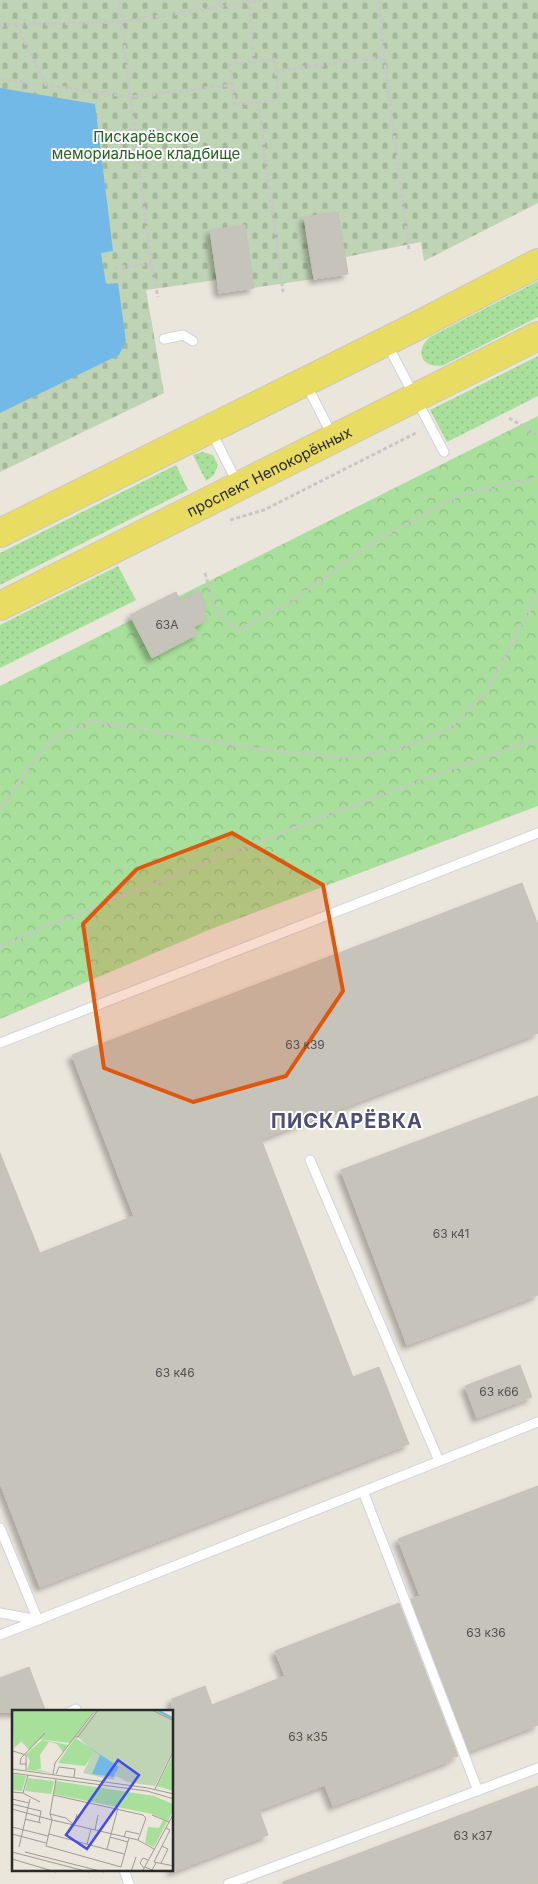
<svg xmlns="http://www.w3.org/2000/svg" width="538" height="1884" viewBox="0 0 538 1884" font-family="Inter,sans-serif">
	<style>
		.grass { fill: url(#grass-dots) }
		.forest { fill: url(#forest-crowns) }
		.cemetery { fill: url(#cemetery-stones) }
		.water { fill: #73b9e8 }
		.building { fill: #c6c3bb; stroke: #c6c2b5; filter: url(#shadow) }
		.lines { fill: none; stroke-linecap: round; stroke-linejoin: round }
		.lane-casing { stroke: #d1d2e1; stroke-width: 11 }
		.primary-casing { stroke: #c7c7c7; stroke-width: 30 }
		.path { stroke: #c7c7c7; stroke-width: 3; stroke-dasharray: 4 2.5; stroke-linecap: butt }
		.lane { stroke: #fff; stroke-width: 9 }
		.primary { stroke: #e9dc62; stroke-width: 28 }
		.marked { fill: #de570d; fill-opacity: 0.2; stroke: #de570d; stroke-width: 4; stroke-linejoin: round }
		.labels { text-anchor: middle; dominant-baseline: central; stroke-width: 4; stroke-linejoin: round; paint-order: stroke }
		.number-label { font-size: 12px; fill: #50504e }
		.park-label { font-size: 15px; fill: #22621d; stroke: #fff }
		.street-label { font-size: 15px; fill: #292929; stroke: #fff }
		.district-label { font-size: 20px; font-weight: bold; letter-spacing: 1px; fill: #4c4e77; stroke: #fff }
		.inset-river { fill: none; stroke: #73b9e8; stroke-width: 2.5 }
		.inset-road { fill: none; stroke: #9d9a94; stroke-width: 1 }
		.view { fill: #434bf0; fill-opacity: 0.15; stroke: #434bf0; stroke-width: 2.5 }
		.inset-edge { fill: none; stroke: #292929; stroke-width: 2.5 }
	</style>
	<defs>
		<pattern id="grass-dots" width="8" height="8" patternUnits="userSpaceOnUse" patternTransform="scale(1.25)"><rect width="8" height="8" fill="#a8df9a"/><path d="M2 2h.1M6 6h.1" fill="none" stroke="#91bf85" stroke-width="1.8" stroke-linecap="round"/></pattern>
		<pattern id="forest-crowns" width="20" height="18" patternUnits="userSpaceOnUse" patternTransform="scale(1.25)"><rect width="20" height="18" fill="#a8df9a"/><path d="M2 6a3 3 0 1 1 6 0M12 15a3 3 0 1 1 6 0" fill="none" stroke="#91bf85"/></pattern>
		<pattern id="cemetery-stones" width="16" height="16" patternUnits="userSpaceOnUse" patternTransform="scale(1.25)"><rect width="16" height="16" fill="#bfd4b4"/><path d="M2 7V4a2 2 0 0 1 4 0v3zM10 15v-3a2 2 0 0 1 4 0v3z" fill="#a4b69b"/></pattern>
		<filter id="shadow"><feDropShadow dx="-4.5" dy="4.5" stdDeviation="2.5" flood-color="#0004"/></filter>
	</defs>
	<rect width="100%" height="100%" fill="#ebe6dc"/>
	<path class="grass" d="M 538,281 L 538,317 L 444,365 C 423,370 413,352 430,337 Z
		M 538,356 L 538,396 L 447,442 L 430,410 Z
		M 202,452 L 213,455 L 218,465 L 214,475 L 206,481 L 193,455 Z
		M 176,465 L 188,490 L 0,585 L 0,553 Z
		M 118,566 L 136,600 L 0,668 L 0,625 Z"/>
	<path class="forest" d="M 538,416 L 538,806 L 211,929 L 0,1019 L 0,686 Z"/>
	<path class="cemetery" d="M 0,0 L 538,0 L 538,203 L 424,261 L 421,242 L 346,257 L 348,274 L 219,293 L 216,280 L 146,290 L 164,393 L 0,472 Z"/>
	<path class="water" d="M 0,88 L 95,104 L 113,251 L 101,253 L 106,284 L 118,283 L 126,341 L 119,355 L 0,413 Z"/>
	<path class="building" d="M 338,212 L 348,274 L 314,279 L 304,217 Z
		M 245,225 L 254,288 L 219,293 L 210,230 Z
		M 199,590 L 205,602 L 205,621 L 194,627 L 198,634 L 152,658 L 130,615 L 176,592 L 180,600 Z
		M 522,883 L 538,925 L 538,1033 L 261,1139 L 353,1377 L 379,1367 L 409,1444 L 40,1587 L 0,1483 L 0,1153 L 40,1253 L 134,1216 L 72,1055 Z
		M 538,1096 L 538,1295 L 407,1345 L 341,1170 Z
		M 520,1365 L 532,1397 L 477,1418 L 465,1386 Z
		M 538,1486 L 538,1725 L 469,1751 L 411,1599 L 420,1596 L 398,1539 Z
		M 399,1603 L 458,1756 L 451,1758 L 452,1760 L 333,1806 L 325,1785 L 259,1810 L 268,1835 L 172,1872 L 172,1699 L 205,1686 L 212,1705 L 285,1676 L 275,1651 Z
		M 29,1667 L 46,1712 L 0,1712 L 0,1678 Z
		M 538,1786 L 538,1884 L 283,1884 L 283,1882 Z"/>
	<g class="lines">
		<g class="lane-casing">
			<path id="lane" d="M 164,339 L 183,335 L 193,341
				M 387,344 L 444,452
				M 306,384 L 332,435
				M 211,431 L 238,484
				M 0,1043 L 538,833
				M 310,1160 L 439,1461
				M 363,1491 L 478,1791
				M 0,1528 L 38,1620 L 0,1635
				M 0,1613 L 38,1620 L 538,1422
				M 70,1712 L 76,1709
				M 124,1870 L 129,1884
				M 228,1884 L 538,1768"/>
		</g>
		<g class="primary-casing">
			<g id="primary">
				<path d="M 0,533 L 411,329 L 538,263"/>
				<path id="s1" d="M 0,606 L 538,336"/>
			</g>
		</g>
		<path class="path" d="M 119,0 L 151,264 L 158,297
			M 220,0 L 221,6
			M 249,0 L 254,61
			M 379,0 L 384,57 L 409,250
			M 16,24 L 46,85 L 131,97 L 232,85
			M 0,25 L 121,22 L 263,0
			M 274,59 L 279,99 L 235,105 L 230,64 Z
			M 275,71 L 384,57
			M 0,79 L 46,85
			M 258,102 L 283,292
			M 115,268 L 151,264
			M 509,418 L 538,435
			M 230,520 L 264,510 L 418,432
			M 205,573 L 216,610 L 238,630 L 285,605 L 376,541 L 458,496 L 506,484 L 538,478
			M 0,809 L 39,754 L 59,734 L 92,721 L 257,749 L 347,758 L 397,749 L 449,729 L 486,692 L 538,594
			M 0,947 L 36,930 L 335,812 L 538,738"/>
		<use href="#lane" class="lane"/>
		<use href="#primary" class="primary"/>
	</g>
	<path class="marked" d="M 232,833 L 323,885 L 343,991 L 286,1076 L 193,1102 L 104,1068 L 83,924 L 137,869 Z"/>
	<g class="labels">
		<g class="number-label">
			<text x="167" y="624">63А</text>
			<text x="305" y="1044">63 к39</text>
			<text x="451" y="1233">63 к41</text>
			<text x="175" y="1372">63 к46</text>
			<text x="499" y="1391">63 к66</text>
			<text x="486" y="1632">63 к36</text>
			<text x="308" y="1736">63 к35</text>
			<text x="473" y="1835">63 к37</text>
		</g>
		<g class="park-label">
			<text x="146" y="136">Пискарёвское<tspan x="146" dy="17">мемориальное кладбище</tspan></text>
		</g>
		<g class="street-label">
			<text stroke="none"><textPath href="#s1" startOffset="301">проспект Непокорённых</textPath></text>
		</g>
		<g class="district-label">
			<text x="347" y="1121">ПИСКАРЁВКА</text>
		</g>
	</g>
	<g transform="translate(12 1710)">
		<rect width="161" height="161" fill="#ebe6dc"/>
		<path d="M 20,22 L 28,29 L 17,40 L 9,31 ZM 30,30 L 57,35 L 51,42 L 45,34 L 37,32 L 28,45 L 29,59 L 23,59 L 41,63 L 15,60 L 18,51 L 14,44 Z" fill="#a8df9a"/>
		<path d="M 0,0 L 82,0 L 58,33 L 26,29 L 20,22 L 2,38 ZM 63,28 L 83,41 L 73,56 L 46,53 ZM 161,45 L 161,81 L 145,76 ZM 0,64 L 14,66 L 10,81 L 0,80 ZM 16,68 L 42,71 L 39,84 L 13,81 ZM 44,71 L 142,86 L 161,94 L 161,100 L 156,111 L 140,104 L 41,84 ZM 151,110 L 155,112 L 142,137 L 133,133 L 136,117 L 147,118 Z" fill="#a8df9a"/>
		<path d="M 84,0 L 146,0 L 161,10 L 161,41 L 143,76 L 115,72 L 104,66 L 101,70 L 71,63 L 82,41 L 64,26 Z" fill="#bfd4b4"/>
		<path d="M 65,29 L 107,57 L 101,67 L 80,64 L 88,45 Z" fill="#73b9e8"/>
		<path class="inset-river" d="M 147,1 L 162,9"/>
		<path class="inset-road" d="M 140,0 L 162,11M 63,27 L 66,27 L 86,0M 1,41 L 14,45 L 14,60M 15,54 L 8,54 L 9,48 L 33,23M 0,59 L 136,78 L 162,84M 0,63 L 135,81 L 162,89M 41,64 L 43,53 L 83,0M 44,64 L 47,57 L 63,59 L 62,67M 44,69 L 38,104 L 54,108 L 62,115 L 126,130 L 142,139M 143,79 L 162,40M 0,82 L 11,83 L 16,65M 11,83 L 28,92M 41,85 L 131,105 L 134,108 L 126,130M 0,89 L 17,93M 0,94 L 29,101 L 27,112M 0,99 L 40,110 L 34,136 L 109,157 L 117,128M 38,104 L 40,110 L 62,115 L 65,104M 140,105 L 157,112M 13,109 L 29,113M 0,117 L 36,126M 83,120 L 86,105M 0,124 L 34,133M 37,124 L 112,144M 98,127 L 116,132M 112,127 L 114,121 L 127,124M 75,134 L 79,119M 7,137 L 18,89M 95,139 L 106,98M 0,142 L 77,162M 13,142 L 92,162M 0,149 L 44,162M 142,152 L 158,120 L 154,118M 142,152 L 162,156M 149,153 L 156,139 L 150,136M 133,157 L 140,160 L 144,153M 132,158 L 128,153 L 131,148 L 136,150M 119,162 L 124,147M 130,162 L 162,103"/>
		<path class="view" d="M 106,50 L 127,65 L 75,139 L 54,125 Z"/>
		<rect width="161" height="161" class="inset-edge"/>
	</g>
</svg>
